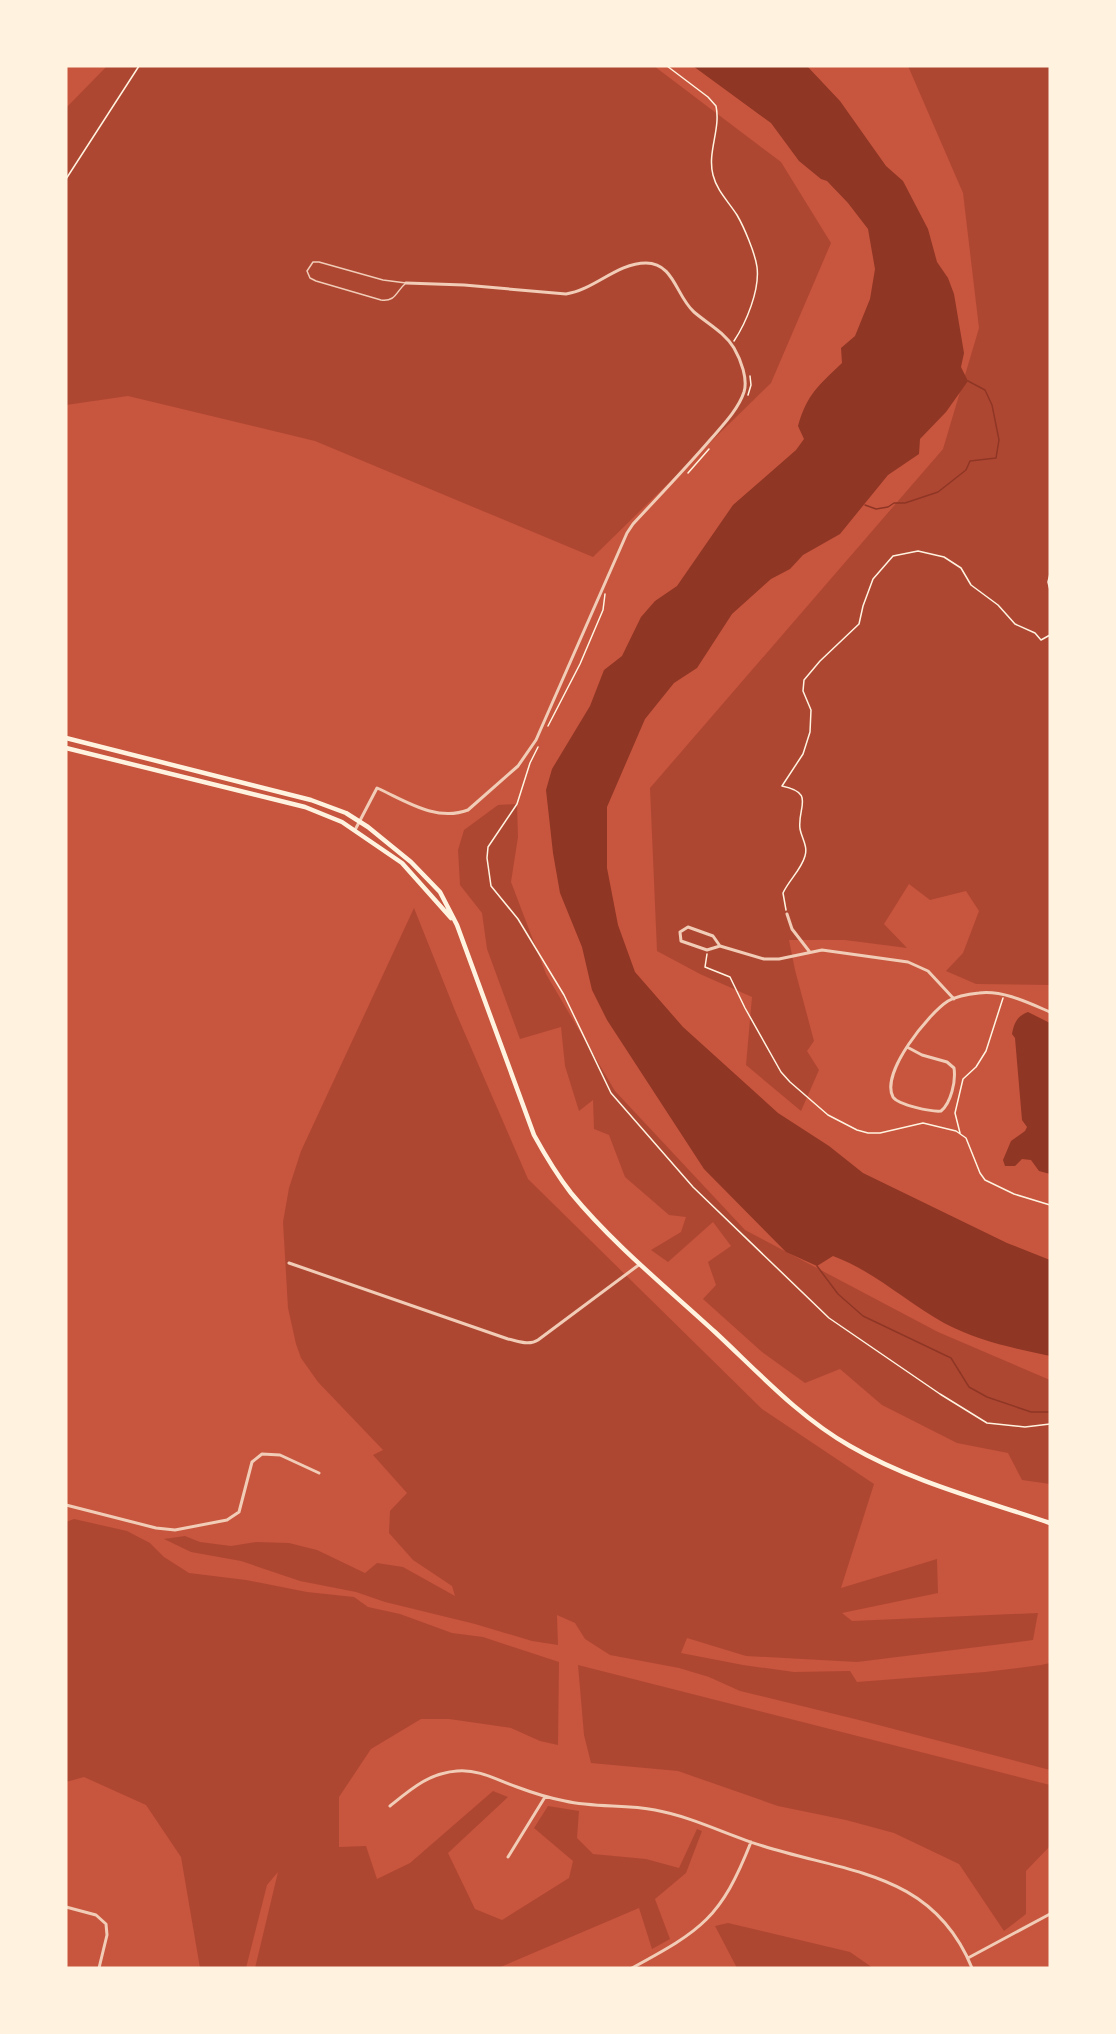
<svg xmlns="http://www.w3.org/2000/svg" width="1116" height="2034" viewBox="0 0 1116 2034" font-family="'Work Sans',sans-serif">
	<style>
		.green { fill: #ae4732 }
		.water { fill: #8f3625 }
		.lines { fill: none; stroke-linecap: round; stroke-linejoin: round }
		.stream { stroke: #8f3625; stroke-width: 1.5 }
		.path { stroke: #fff3e0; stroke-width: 1.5 }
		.service { stroke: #f1ccb7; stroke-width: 1.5 }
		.minor { stroke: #f1ccb7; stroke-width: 3 }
		.secondary { stroke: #fff3e0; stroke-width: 4.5 }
	</style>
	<rect width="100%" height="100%" fill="#c8553d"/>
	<path class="green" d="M 107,66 L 654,66 L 781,162 L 831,243 L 771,383 L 593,557 L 315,441 L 128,396 L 66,405 L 66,108 Z
		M 908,66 L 1050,66 L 1050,985 L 976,984 L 946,971 L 963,953 L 979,911 L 966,891 L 930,900 L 909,884 L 884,924 L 907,948 L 845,940 L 789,940 L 795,970 L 814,1041 L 807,1051 L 819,1070 L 801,1111 L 746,1065 L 752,997 L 700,974 L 657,951 L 650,788 L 943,449 L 979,328 L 963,193 Z
		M 517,804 L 518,837 L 511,882 L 546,974 L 615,1091 L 745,1230 L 938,1332 L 1050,1380 L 1050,1484 L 1022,1480 L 1008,1453 L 957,1443 L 882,1405 L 840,1369 L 805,1383 L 762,1352 L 703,1299 L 716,1285 L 708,1262 L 731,1246 L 713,1222 L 668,1262 L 651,1250 L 681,1232 L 686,1217 L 669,1215 L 625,1177 L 609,1135 L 594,1129 L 593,1100 L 579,1111 L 565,1066 L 561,1027 L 520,1039 L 487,949 L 482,913 L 460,885 L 458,850 L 464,830 L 498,805 Z
		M 414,908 L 456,1013 L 528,1179 L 762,1409 L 874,1484 L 841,1588 L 937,1559 L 938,1593 L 842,1613 L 852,1621 L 1038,1613 L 1033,1640 L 857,1662 L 746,1656 L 687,1638 L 681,1653 L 743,1665 L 794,1672 L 850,1671 L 857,1682 L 985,1672 L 1041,1665 L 1050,1663 L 1050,1770 L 863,1721 L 740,1691 L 709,1677 L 679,1668 L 610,1655 L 585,1639 L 575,1623 L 557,1615 L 558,1645 L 532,1641 L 475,1624 L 385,1602 L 356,1592 L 300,1581 L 241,1561 L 191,1552 L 164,1539 L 185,1536 L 200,1542 L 231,1546 L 256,1542 L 289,1543 L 317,1550 L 365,1573 L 377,1563 L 403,1567 L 455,1596 L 452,1586 L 413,1560 L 389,1533 L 390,1511 L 407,1493 L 373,1455 L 383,1450 L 318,1382 L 301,1358 L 296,1344 L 288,1308 L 283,1222 L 289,1188 L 301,1151 Z
		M 74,1519 L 127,1531 L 150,1543 L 164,1557 L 189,1573 L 246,1580 L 307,1592 L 354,1597 L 368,1607 L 400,1614 L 452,1633 L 483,1637 L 559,1662 L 558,1745 L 540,1741 L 511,1728 L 449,1719 L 421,1719 L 371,1749 L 339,1797 L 339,1847 L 366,1846 L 377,1879 L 410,1863 L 493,1791 L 508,1797 L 448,1853 L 475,1909 L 502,1920 L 569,1878 L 573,1861 L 534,1828 L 548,1806 L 579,1811 L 577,1838 L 593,1854 L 646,1859 L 679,1868 L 697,1829 L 702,1831 L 686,1873 L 655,1899 L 670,1939 L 652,1949 L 639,1908 L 498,1968 L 255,1968 L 278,1872 L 267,1885 L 246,1968 L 200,1968 L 181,1857 L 146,1805 L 84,1777 L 66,1782 L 66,1522 Z
		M 578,1665 L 1050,1785 L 1050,1846 L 1026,1871 L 1026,1914 L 1004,1931 L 959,1864 L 894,1833 L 846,1820 L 778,1806 L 678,1771 L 591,1763 L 584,1735 Z
		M 728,1923 L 850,1952 L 873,1968 L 737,1968 L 715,1926 Z"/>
	<path class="water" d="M 693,66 L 807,66 L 840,101 L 886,166 L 903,181 L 928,229 L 937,262 L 948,278 L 954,294 L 964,353 L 961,367 L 968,381 L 946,412 L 920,439 L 919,454 L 888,475 L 840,534 L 803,555 L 790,569 L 771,579 L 732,614 L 697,668 L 674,683 L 645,719 L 607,807 L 607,868 L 618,925 L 635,972 L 683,1027 L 778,1113 L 829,1146 L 863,1173 L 1007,1243 L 1050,1260 L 1050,1356 C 1013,1348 978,1341 944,1323 C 906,1302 874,1271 833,1256 L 817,1266 L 786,1252 L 704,1169 L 607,1020 L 592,990 L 582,947 L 560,893 L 553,853 L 546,790 L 552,769 L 590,706 L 604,670 L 622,656 L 641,617 L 655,601 L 677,586 L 733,505 L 796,450 L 804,439 L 798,426 C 807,394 819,385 842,363 L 841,348 L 855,336 L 870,299 L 875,269 L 868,229 L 848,203 L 827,181 L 821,179 L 799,161 L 771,123 Z
		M 1028,1012 L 1050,1023 L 1050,1174 L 1039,1171 L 1031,1160 L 1022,1159 L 1015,1166 L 1005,1166 L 1003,1160 L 1011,1141 L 1025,1131 L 1027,1127 L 1022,1120 L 1015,1038 L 1012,1034 C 1014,1023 1017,1016 1028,1012 Z"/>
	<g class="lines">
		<path class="stream" d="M 865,505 L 876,509 L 888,507 L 894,503 L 905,503 L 938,492 L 966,470 L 970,461 L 996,458 L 999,440 L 992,405 L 985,390 L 968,381
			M 817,1266 L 838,1294 L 863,1316 L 951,1358 L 969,1387 L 987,1397 L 1031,1412 L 1050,1412"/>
		<path class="path" d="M 667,66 L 708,97 L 716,106 C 721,129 707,152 713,175 C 717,191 728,201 737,215 C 744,227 755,253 757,267 C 760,290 746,323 734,341
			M 66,179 L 139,66
			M 748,395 L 751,385 L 750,376
			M 688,473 L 709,449
			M 1050,574 L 1048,582 L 1050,590
			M 548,726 L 580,664 L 603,610 L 605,594
			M 538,747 L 530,763 L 517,804 L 488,847 L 487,858 L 491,886 L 518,919 L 564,995 L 611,1093 L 693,1187 L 829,1318 L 940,1394 L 987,1423 L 1025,1427 L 1050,1424
			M 786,910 L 783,893 C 789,880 801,870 805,856 C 808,846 802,839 800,829 C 797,807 816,793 782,786 L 803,754 L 810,732 L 811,710 L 803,691 L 804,680 L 820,661 L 859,624 L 863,606 L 873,579 L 893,556 L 918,551 L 944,557 L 961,568 L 971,585 L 998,605 L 1015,624 L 1035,633 L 1041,640 L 1050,635
			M 707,954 L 705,967 L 730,977 L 745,1008 L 781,1072 L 790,1082 L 828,1115 L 857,1130 L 868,1133 L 880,1133 L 923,1123 L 956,1131 L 966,1138 L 980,1173 L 985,1180 L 1014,1194 L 1050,1205
			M 960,1133 L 955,1113 L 963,1079 L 976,1067 L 986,1051 L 1003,998"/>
		<path class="service" d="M 313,262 L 319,262 L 383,280 L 406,283 C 396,291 396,302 381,300 L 316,281 L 310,278 L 307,271 Z"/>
		<path class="minor" d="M 355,830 L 377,788 C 406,801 436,822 468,810 L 518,766 L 536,740 L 627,533 L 633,524 C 659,496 685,469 710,440 C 722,426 738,410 744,392 C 748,379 741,360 734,348 C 724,332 708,324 694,312 C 676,296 674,263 646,263 C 617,263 594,290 566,294 L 464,285 L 406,283
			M 787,914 L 792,929 L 809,951
			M 720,946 L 713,936 L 688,927 L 680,932 L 681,941 L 707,950 L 720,946 L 764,959 L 779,959 L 822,950 L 908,962 L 928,971 L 954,999
			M 907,1047 L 922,1055 L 947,1062 L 954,1068 C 956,1081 951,1103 941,1111 C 932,1112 898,1105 893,1097 C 880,1073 929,1013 948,1001 C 957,996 969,994 979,993 C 1003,990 1029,1003 1050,1012
			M 289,1263 L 508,1339 C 518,1341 529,1346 538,1340 L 640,1264
			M 66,1505 L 156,1528 L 175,1530 L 227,1520 L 239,1512 L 252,1462 L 262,1454 L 280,1455 L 319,1473
			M 390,1806 C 411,1789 429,1773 457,1771 C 479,1769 497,1780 517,1787 C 533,1793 549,1798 565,1801 C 595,1808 626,1804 655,1810 C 693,1817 727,1835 763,1846 C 848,1873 933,1872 972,1968
			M 508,1857 L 545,1797
			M 66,1907 L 96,1915 L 106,1924 L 107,1935 L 99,1968
			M 968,1958 L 1050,1914
			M 632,1968 C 702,1930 721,1918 751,1842"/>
		<path class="secondary" d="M 66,738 L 311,800 L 346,813 L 368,827 L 411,862 L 440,892 L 457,925 L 534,1135 C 545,1155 557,1175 571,1193 C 613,1244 666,1287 715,1332 C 758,1372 799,1417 850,1446 C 912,1482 983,1500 1050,1523
			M 66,748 L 305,807 L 342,822 L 402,863 L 451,918"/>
	</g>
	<rect width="1116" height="2034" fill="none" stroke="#fff3e0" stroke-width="135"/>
</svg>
